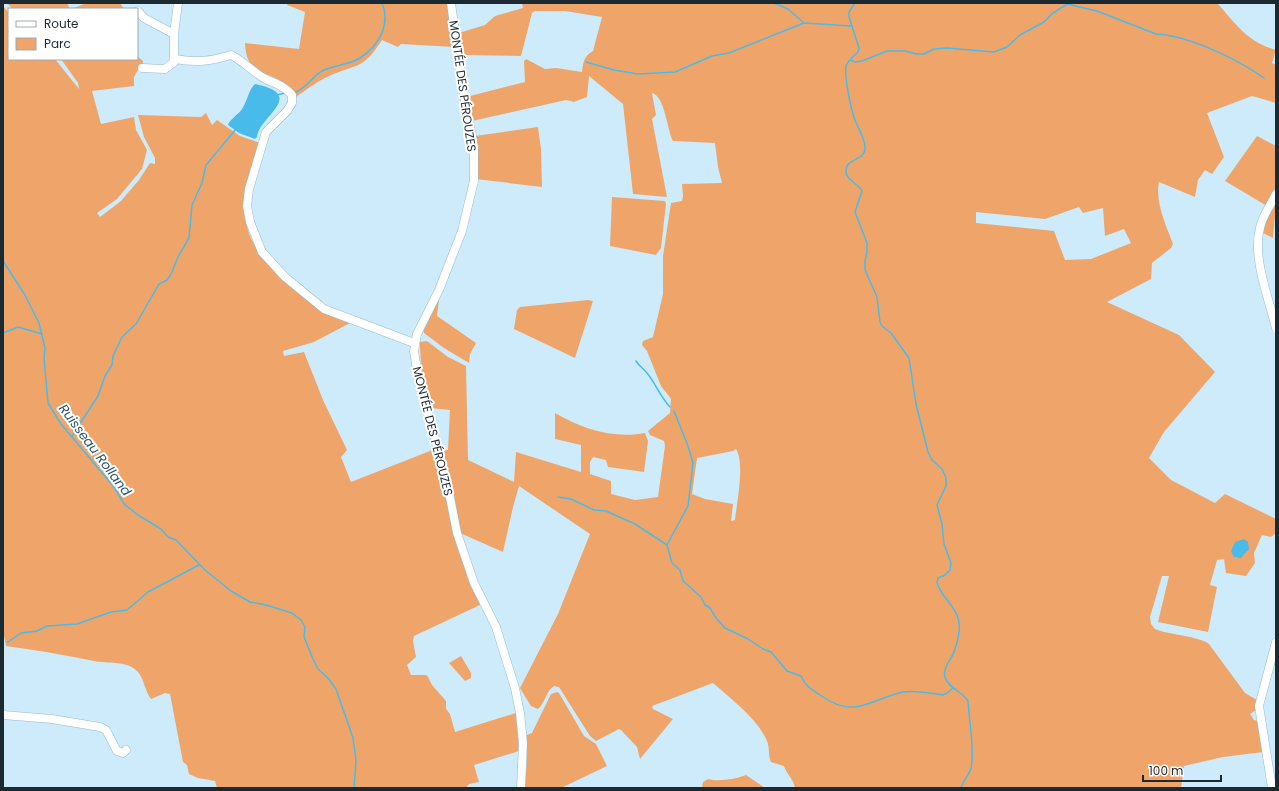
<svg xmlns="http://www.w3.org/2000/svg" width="1279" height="791" viewBox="0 0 1279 791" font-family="Poppins,sans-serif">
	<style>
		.green { fill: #efa56a; fill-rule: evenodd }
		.water { fill: #49bbea }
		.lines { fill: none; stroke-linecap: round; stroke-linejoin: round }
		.stream { stroke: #49bbea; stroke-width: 1.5 }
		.minor-casing { stroke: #97bcce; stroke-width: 9 }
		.minor { stroke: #fff; stroke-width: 8 }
		.labels { text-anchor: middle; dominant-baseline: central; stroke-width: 4; stroke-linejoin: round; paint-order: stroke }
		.street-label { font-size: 12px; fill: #1b2930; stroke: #fff }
		.water-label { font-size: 13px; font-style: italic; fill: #29576b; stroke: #fff }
	</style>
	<rect width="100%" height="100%" fill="#cdebfa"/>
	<path class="green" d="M 7,3 L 67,3 L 70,9 L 13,9 Z
		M 86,3 L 120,3 L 124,9 L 72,9 Z
		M 288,3 L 448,3 L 454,47 L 401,44 L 398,47 L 382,40 C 362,71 357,63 327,77 C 316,82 306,90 296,97 C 294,94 292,89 289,87 C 270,69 246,78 245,43 L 299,49 L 305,12 L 287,5 Z
		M 522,3 L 1217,3 C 1237,25 1246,41 1276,50 L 1272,63 L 1276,65 L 1276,103 L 1252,96 L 1207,113 L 1224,157 L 1212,174 L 1205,170 L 1198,180 L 1195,197 L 1159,182 C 1155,203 1166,225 1173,244 L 1171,248 L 1152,263 L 1151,279 L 1107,302 L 1179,335 L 1215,372 L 1164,432 L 1149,458 L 1171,480 L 1215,503 L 1225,494 L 1276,519 L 1276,533 L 1271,537 L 1262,535 L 1254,553 L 1255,563 L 1246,576 L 1226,573 L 1224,559 L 1217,560 L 1210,585 L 1217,587 L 1208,632 L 1158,622 L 1169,576 L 1162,576 L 1150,617 L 1151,624 L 1155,629 C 1169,635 1199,636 1209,644 L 1245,693 L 1257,700 L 1256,710 L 1250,714 L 1254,720 L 1258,721 L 1263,752 L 1223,757 L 1184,766 L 1181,788 L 795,788 C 793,778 787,775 784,766 L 771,762 C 768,756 770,748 767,741 C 757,718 732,700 713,683 L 652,706 L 653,709 L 673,719 L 640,759 L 637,747 L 621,730 L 619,729 L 596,741 L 590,736 L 559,687 L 554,686 C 546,691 545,703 538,709 L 531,706 L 520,688 L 558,614 L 590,534 L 519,486 L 513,507 L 503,552 L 460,533 L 441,450 L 448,450 L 450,410 L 430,408 C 424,386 420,365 420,342 L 427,341 L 448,357 L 466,366 L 468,460 L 514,482 L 516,452 L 581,472 L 581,445 L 555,439 L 555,413 C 582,429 614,439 645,433 L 648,441 L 644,472 L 608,467 L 606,460 L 593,457 L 590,462 L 590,474 L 611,481 L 611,494 L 635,500 L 658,497 L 665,446 L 664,441 L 650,435 L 648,431 L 670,413 L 671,399 L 661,386 L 647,351 L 642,345 L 643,341 L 653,337 L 663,294 L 663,256 L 671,203 L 682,201 L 683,196 L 682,184 L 722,183 L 718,167 L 715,143 L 673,141 C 667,130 665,96 652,93 L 656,115 L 652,119 L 667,197 L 633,194 L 623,104 L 589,76 L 587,97 L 574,102 L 566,100 L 472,121 L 466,97 L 525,82 L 524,61 L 526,59 L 545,69 L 556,68 L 582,72 C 583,62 584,56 593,51 L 602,17 L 565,11 L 535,11 L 532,13 L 521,56 L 462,55 L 459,33 L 485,25 L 495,16 L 523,8 ZM 1079,207 L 1083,213 L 1103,208 L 1105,236 L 1124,229 L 1131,243 L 1091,259 L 1065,260 L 1054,231 L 976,223 L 976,212 L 1045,219 ZM 736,449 C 745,464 737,501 735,520 L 731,521 L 733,504 L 705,499 L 692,494 L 697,458 L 733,451 Z
		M 3,6 L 9,13 L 9,59 L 55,59 L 79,89 L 78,83 L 61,59 L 137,59 L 137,56 L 143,61 L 142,66 L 139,68 L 134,77 L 134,86 L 92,91 L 101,124 L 134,117 L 136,130 L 147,150 L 142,169 L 117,199 L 97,213 L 100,217 L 121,201 L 139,180 L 150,163 L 155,164 L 155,158 L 144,137 L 138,115 L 201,117 L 206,113 L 212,125 L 217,120 L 240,136 L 260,143 C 256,162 253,180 250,198 C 249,204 246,212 246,219 C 248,260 314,312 350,323 L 314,342 L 283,351 L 284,356 L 304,352 L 323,400 L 347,450 L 341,457 L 351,482 L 435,449 L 447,498 L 452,527 L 461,557 L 482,604 L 414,636 L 413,641 L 416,657 L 407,665 L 411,675 L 426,675 L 428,677 L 432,685 L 446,701 L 446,709 L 450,714 L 455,732 L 516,713 L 519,751 L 474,765 L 479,782 L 469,784 L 466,788 L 217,788 L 215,781 L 198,778 L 189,774 L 187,765 L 183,762 L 170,694 L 165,693 L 151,699 C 145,691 144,679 138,672 C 128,660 107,664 94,661 C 65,655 36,650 6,646 L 3,631 Z
		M 538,127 L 541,149 L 542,187 L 476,179 L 475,136 Z
		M 1257,136 L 1276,146 L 1276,189 L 1267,206 L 1225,181 Z
		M 612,197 L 665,201 L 666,204 L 661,248 L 656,255 L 610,246 Z
		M 1274,204 L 1276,205 L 1273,238 L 1261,232 Z
		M 438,299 L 439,299 L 437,316 L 476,343 L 470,354 L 469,363 L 444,348 L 424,333 L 423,328 Z
		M 588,300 L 593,301 L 575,358 L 514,329 L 517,310 L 520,307 Z
		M 461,656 L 471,673 L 471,678 L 465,681 L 449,663 Z
		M 557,692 L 559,693 L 584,736 L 596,744 L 607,766 L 561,788 L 525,788 L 527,759 L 525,736 L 532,733 L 551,694 Z
		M 746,775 L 765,788 L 702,787 L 703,782 L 708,779 C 718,782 736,779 746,775 Z"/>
	<path class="water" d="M 255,84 C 308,95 259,116 257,137 L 255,139 L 239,133 L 228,125 C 230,119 238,115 242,109 C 247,102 249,89 255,84 Z
		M 1244,539 L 1248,542 L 1249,549 L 1241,558 L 1234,557 L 1231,551 L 1235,542 Z"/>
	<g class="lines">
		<path class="stream" d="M 774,3 L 788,9 L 804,23
			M 855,3 L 849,12 L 849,17 L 859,48 L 858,52 C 854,56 848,60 846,66 C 844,76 851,110 855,120 C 858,128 864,137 865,146 C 867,161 846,158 846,170 C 845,180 858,183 862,191 L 855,212 L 867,243 L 867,252 L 865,261 L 865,270 L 877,297 L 880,322 L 882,326 L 891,333 L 909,358 L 916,404 L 928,452 L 932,460 L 942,469 L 946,478 L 946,486 L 937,505 L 942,524 L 944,544 L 951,563 L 950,570 L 945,575 L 938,578 L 937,582 C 940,596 954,604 958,618 C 961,627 958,641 955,649 C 953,658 942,668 945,677 C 948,688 962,691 968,701 C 969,719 975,752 971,768 C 969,775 963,781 961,788
			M 1067,4 L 1097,11 L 1156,34 C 1190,36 1237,59 1264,78
			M 850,60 L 855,62 L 862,61 L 887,51 L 905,51 L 917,54 L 924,54 L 934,49 L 947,48 L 994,52 L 1007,47 L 1020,35 L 1044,22 L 1053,13 L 1069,3
			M 586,62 L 614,70 L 638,74 L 675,72 L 712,56 L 729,53 L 804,23 L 851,26
			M 296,92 C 307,87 312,77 322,71 C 334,65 349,65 360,58 C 379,46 391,24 382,3
			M 277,95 L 285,93
			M 3,128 L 3,137
			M 3,261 L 25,295 L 39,323 L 45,348 L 44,358 L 48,403 L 61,424 L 114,487 L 124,504 L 138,515 L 161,529 L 168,537 L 176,540 L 205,570 L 231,591 L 250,602 L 266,605 L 292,613 L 301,620 L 305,627 L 304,637 L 313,659 L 318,669 L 328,678 L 336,689 L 353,738 L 356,760 L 354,788
			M 3,333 L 18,327 L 42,334
			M 636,361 C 639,366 643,368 647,373 C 656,384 659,395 670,407
			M 72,436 L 98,396 L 105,376 L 112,365 L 113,356 L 122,337 L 136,324 L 159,284 L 167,280 L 171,274 L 178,257 L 189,238 L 192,205 L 202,183 L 206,165 L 236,129
			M 558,497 L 571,499 L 594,510 L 606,511 L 635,524 L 667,545 L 672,563 L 680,570 L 683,581 L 701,597 L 705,605 L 710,608 L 716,618 L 725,628 L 748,639 L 763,649 L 771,652 L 787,671 L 801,676 C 805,686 811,689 820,695 C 855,720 868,700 903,692 C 916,690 930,693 943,695 L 947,693 L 953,688
			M 667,545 L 688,506 L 693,463 L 688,446 L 674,411
			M 8,642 L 21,633 L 37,631 L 47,626 L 77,624 L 111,612 L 127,610 L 148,592 L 199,565"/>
		<g class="minor-casing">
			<path id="minor" d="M 451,3 L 463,90 L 474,147 L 474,181 L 462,231 L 439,290 L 417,334 L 414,351 L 418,377 L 447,482 L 457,533 L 474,583 L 496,627 L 515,688 L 520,713 L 523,743 L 521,788
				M 138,11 L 144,18 L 174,34
				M 175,59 C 196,63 211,61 231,55 C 243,61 251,70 262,77 C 273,83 284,85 292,95 L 292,103 L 287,111 L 266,132 L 249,189 L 247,206 L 250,222 L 262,252 L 285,277 L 324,309 L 414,343
				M 142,68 L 165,69 L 174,62 L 174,34 L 178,3
				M 1276,194 C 1271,205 1262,216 1260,228 C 1252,257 1269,299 1276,328
				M 3,715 L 52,719 L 100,727 L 106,730 L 117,751 L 123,753 L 126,750
				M 1272,788 L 1259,706 L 1276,642"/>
		</g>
		<use href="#minor" class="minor"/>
	</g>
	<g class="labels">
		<g class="street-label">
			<text transform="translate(463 86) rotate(82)">MONTÉE DES PÉROUZES</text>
			<text transform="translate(433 431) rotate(76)">MONTÉE DES PÉROUZES</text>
		</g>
		<g class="water-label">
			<text transform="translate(95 450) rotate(53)">Ruisseau Rolland</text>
		</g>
	</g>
	<rect width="1279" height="791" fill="none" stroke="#1b2930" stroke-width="8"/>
	<rect x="8" y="8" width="130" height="52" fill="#ffffff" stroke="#a4a9ac"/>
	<rect x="16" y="21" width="20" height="6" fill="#ffffff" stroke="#a4a9ac"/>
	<text x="44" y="28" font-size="12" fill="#1b2930">Route</text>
	<rect x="16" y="38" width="20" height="12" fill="#efa56a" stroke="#a4a9ac"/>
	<text x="44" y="48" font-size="12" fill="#1b2930">Parc</text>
	<path d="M1143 775v6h78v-6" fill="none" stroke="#1b2930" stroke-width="2"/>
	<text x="1149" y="775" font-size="12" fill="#1b2930" stroke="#ffffff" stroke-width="3" paint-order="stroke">100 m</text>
</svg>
